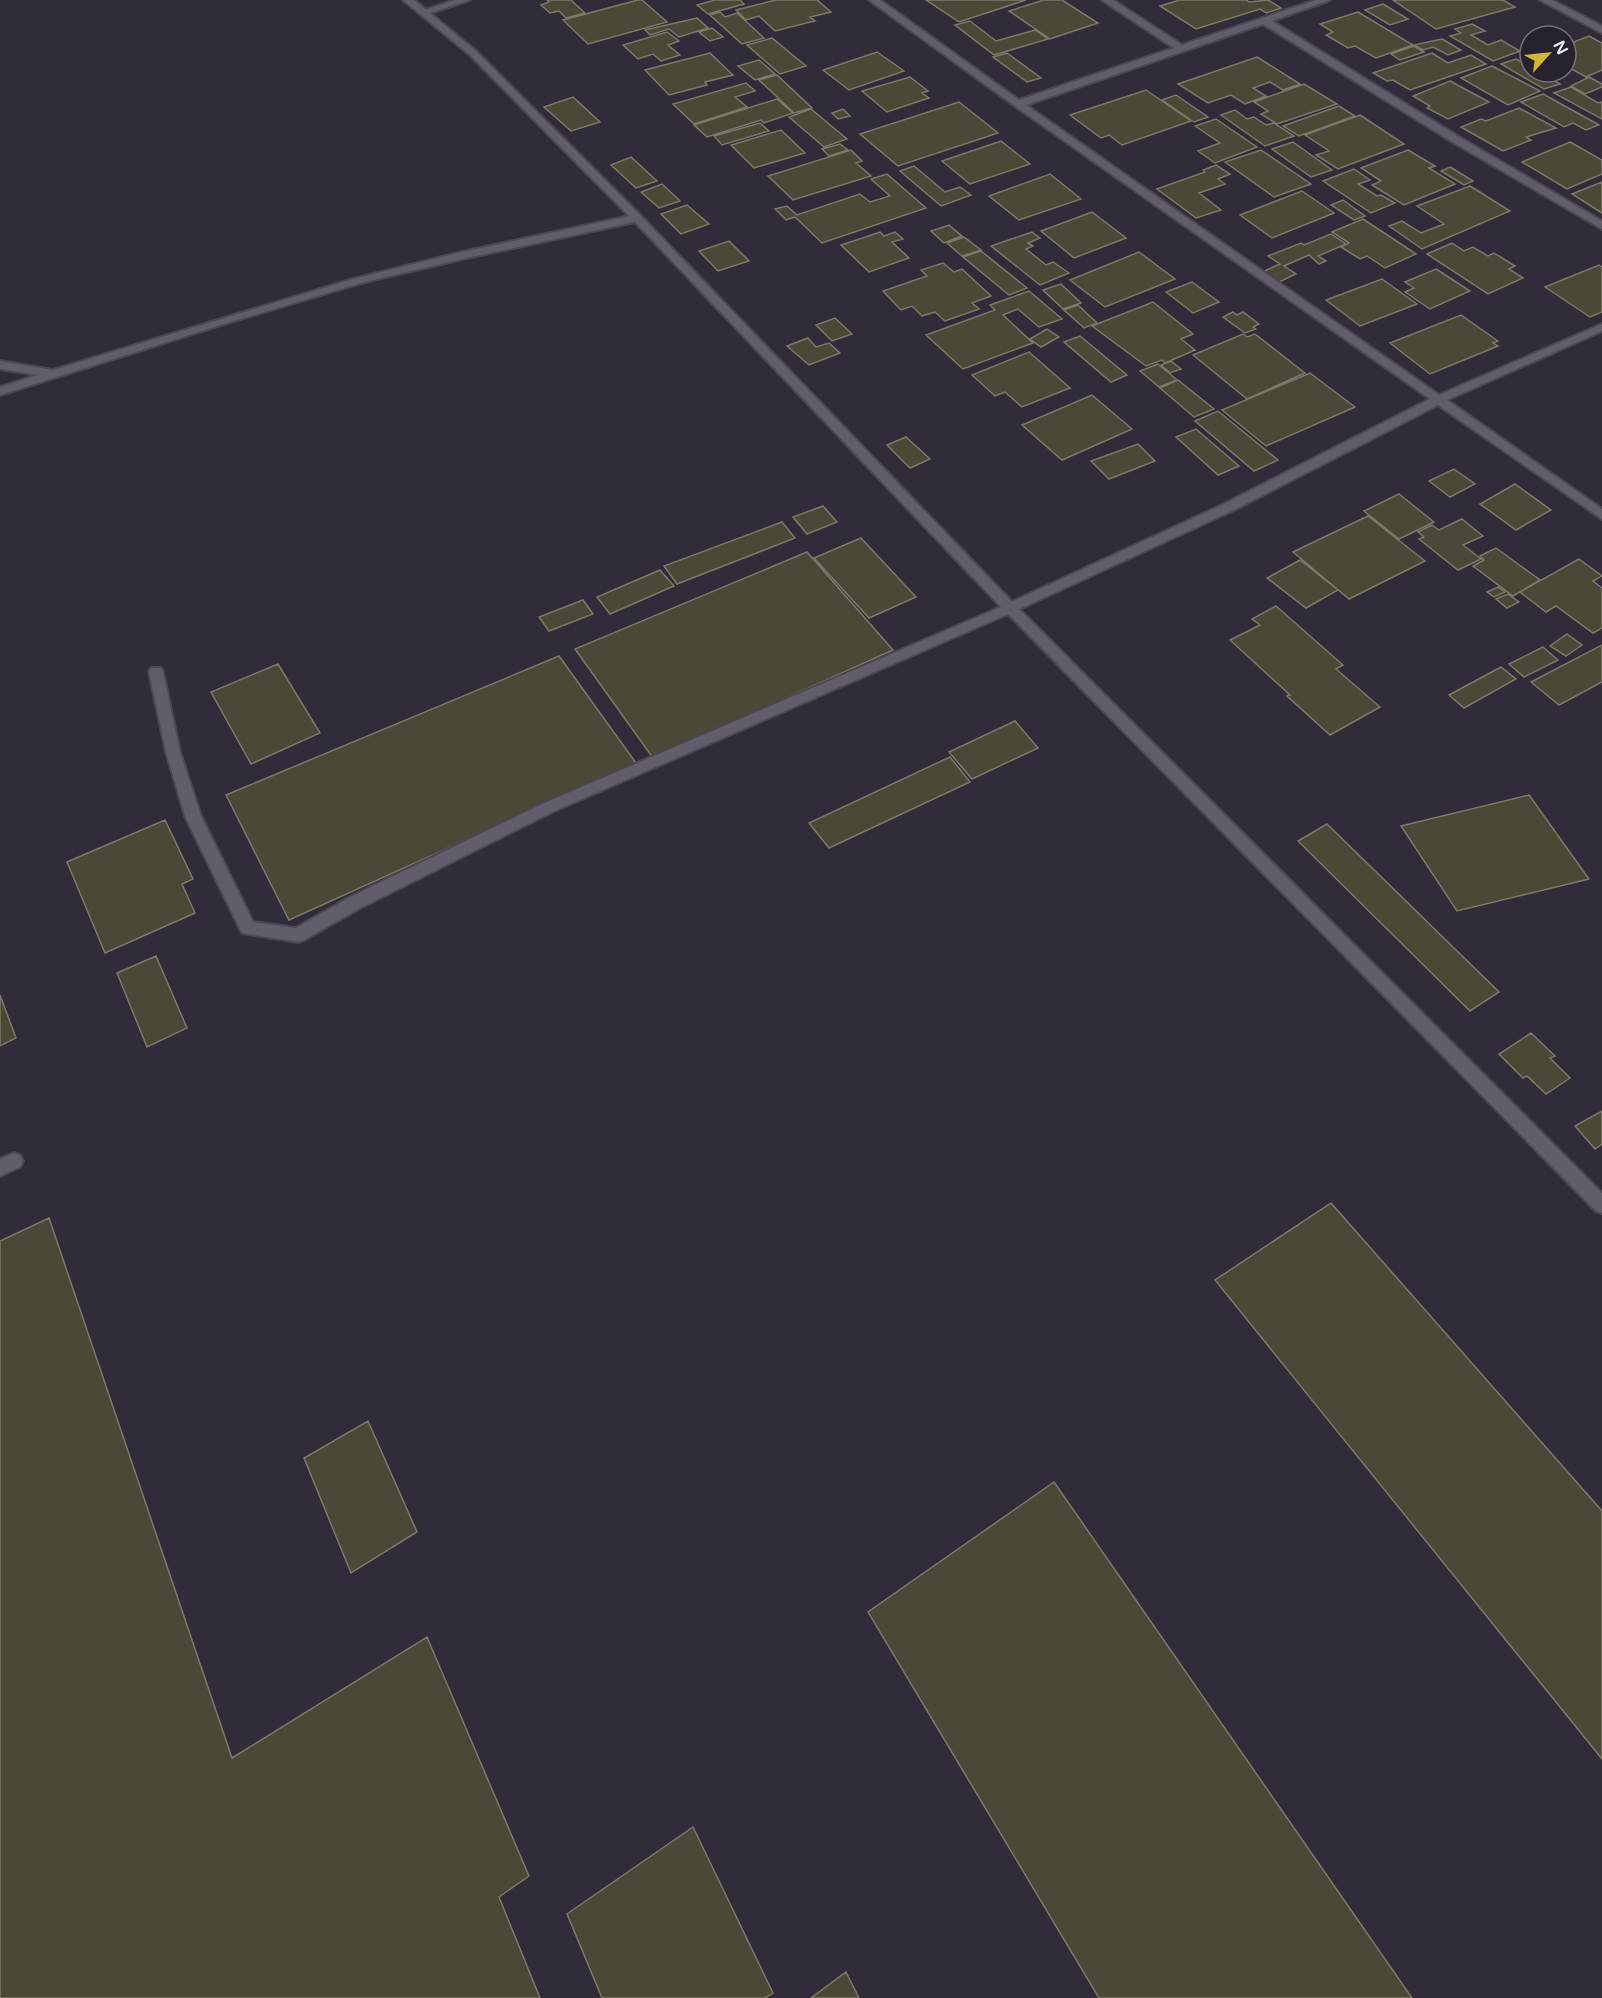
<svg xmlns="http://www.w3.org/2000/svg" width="1602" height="1998" viewBox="0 0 1602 1998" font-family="'Varela Round',sans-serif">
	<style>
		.building { fill: #4b4838; stroke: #7d7969; stroke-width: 1.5 }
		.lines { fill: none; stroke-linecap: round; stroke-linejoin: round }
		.service-casing { stroke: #4c4753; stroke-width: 4 }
		.minor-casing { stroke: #4c4753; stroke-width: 4 }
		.service { fill: #625c6b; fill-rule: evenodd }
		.minor { fill: #625c6b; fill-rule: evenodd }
	</style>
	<rect width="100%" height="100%" fill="#322b39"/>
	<path class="building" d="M 547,0 L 571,0 L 585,13 L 566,18 L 559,11 L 550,13 L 541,5 L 549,2 Z
		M 638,0 L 642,0 L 667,22 L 588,44 L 563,20 Z
		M 715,0 L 740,0 L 744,4 L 708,14 L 697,5 Z
		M 776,0 L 817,0 L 831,12 L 810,17 L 815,21 L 775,31 L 759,16 L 746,20 L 736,10 Z
		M 926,0 L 1026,0 L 959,22 Z
		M 1044,0 L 1062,0 L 1098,23 L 1050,39 L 1009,11 Z
		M 1180,0 L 1246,0 L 1249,2 L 1268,0 L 1281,8 L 1266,13 L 1260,9 L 1196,29 L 1160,6 Z
		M 1393,0 L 1503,0 L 1515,7 L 1436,29 Z
		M 1383,4 L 1408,19 L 1390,25 L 1365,10 Z
		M 720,12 L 725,17 L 737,13 L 764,38 L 742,44 L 710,15 Z
		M 1358,12 L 1413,45 L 1376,58 L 1355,46 L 1348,48 L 1326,35 L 1333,32 L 1320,24 Z
		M 697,18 L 708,28 L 679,37 L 669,29 L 650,35 L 645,30 Z
		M 970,21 L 996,41 L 1035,30 L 1048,39 L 994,55 L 955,25 Z
		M 1472,24 L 1485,31 L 1471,35 L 1488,45 L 1501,40 L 1520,51 L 1493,61 L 1450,36 L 1461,33 L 1455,29 Z
		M 712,28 L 723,37 L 710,41 L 699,32 Z
		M 667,32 L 679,41 L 668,45 L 680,55 L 661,61 L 653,54 L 638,59 L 623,45 Z
		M 1589,36 L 1602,43 L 1602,70 L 1586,77 L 1566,66 L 1566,45 Z
		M 772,38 L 806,66 L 780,74 L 747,45 Z
		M 1442,39 L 1461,50 L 1448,55 L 1433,47 L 1423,50 L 1414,45 Z
		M 1414,46 L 1424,52 L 1400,60 L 1391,54 Z
		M 877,52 L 904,71 L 849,90 L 823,70 Z
		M 710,53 L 733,75 L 705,82 L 707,85 L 669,95 L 645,70 Z
		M 1007,53 L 1041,78 L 1027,82 L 993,57 Z
		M 1432,53 L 1448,63 L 1471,55 L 1486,64 L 1410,90 L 1393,80 L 1387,81 L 1373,73 Z
		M 1257,57 L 1300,84 L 1283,90 L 1270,82 L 1253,88 L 1266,96 L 1245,104 L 1231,95 L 1208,103 L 1178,84 Z
		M 1516,59 L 1530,67 L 1530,72 L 1539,72 L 1560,84 L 1544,89 L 1501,64 Z
		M 759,60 L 775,74 L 755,80 L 738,66 Z
		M 1492,66 L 1540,91 L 1508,105 L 1461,78 Z
		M 777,75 L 812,108 L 794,113 L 759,80 Z
		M 910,77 L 928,91 L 922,93 L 929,98 L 887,112 L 862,91 Z
		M 1589,77 L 1602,84 L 1602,87 L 1585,94 L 1571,86 Z
		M 1450,81 L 1489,102 L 1448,119 L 1427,108 L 1430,106 L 1413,96 Z
		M 746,83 L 755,91 L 735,97 L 747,107 L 694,124 L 673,104 Z
		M 1304,84 L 1337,104 L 1277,124 L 1261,114 L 1268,111 L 1254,102 Z
		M 1571,87 L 1598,103 L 1602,102 L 1602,119 L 1554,93 Z
		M 1146,90 L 1191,121 L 1122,145 L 1109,135 L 1101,138 L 1070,115 Z
		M 1543,94 L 1599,125 L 1586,130 L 1573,123 L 1564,127 L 1521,102 Z
		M 1176,95 L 1208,117 L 1194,122 L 1162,100 Z
		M 573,97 L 600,122 L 571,131 L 544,107 Z
		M 777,99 L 793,113 L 764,123 L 761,120 L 707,137 L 694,125 Z
		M 959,102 L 998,133 L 898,166 L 860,134 Z
		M 1339,106 L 1355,116 L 1299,136 L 1283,126 Z
		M 1519,108 L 1556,128 L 1526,137 L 1531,140 L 1503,151 L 1461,127 L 1481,119 L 1486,121 Z
		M 811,109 L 847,139 L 824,147 L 789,117 Z
		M 843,109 L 850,116 L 838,119 L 832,113 Z
		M 1235,110 L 1247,119 L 1254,117 L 1266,125 L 1274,123 L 1294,136 L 1265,146 L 1221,115 Z
		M 1360,115 L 1404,144 L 1338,169 L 1316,155 L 1329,151 L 1305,135 Z
		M 1216,119 L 1257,147 L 1215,163 L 1198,151 L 1220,143 L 1195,126 Z
		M 760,123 L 769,131 L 722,145 L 714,136 Z
		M 781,130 L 805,153 L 754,168 L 731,145 Z
		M 1001,141 L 1030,164 L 970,184 L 942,161 Z
		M 1293,142 L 1332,170 L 1311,177 L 1272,149 Z
		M 1570,142 L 1602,160 L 1602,174 L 1567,189 L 1522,162 Z
		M 840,144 L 848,150 L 829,156 L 822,149 Z
		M 851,150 L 862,161 L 856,163 L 871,176 L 793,200 L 768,176 Z
		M 1261,150 L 1311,184 L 1274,197 L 1225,162 Z
		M 1408,150 L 1435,166 L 1429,168 L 1455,184 L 1404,205 L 1372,185 L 1381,181 L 1361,168 Z
		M 631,157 L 657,181 L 636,188 L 611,165 Z
		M 1216,165 L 1230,174 L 1218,179 L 1225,184 L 1199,193 L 1221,210 L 1196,218 L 1157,189 L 1205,172 L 1203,170 Z
		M 914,166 L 945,192 L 960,187 L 971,195 L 941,206 L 900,171 Z
		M 1450,167 L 1473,181 L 1464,185 L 1441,171 Z
		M 1354,169 L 1370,180 L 1358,184 L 1377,196 L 1381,195 L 1395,203 L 1371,213 L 1323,181 Z
		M 887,174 L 926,208 L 822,243 L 795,217 L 786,220 L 775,209 L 787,206 L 797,215 L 860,194 L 870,202 L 890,196 L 871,179 Z
		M 1050,174 L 1081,199 L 1019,220 L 989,196 Z
		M 1602,182 L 1602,213 L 1572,194 Z
		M 662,184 L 680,201 L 659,208 L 641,192 Z
		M 1470,186 L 1510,211 L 1422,249 L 1389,226 L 1402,221 L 1421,233 L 1444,224 L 1417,206 Z
		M 1302,191 L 1334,213 L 1272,238 L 1240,215 Z
		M 1343,200 L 1365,216 L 1354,220 L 1331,205 Z
		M 687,205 L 709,224 L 681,234 L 661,214 Z
		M 1092,212 L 1126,238 L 1074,258 L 1041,231 Z
		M 1363,219 L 1416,254 L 1385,268 L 1367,256 L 1360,259 L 1341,247 L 1349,243 L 1332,232 Z
		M 949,225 L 962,236 L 944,243 L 931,231 Z
		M 880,232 L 884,236 L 895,232 L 903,239 L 892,242 L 909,258 L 869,272 L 841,245 Z
		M 1032,232 L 1040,238 L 1028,243 L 1033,246 L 1026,249 L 1046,265 L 1053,262 L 1069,273 L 1040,285 L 991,246 Z
		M 1331,234 L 1346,244 L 1318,256 L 1326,261 L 1319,264 L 1309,255 L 1284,266 L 1296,274 L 1277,283 L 1262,272 L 1280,264 L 1268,256 L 1301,243 L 1304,245 Z
		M 964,237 L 981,250 L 962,256 L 947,243 Z
		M 729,241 L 749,261 L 718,271 L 699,251 Z
		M 1452,243 L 1464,251 L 1473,247 L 1488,256 L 1494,253 L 1515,266 L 1509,269 L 1523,278 L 1488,294 L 1427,254 Z
		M 981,251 L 1027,288 L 1009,295 L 963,257 Z
		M 1139,252 L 1175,279 L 1105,307 L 1070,280 Z
		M 943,263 L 954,272 L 962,269 L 991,296 L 972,303 L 979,309 L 945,321 L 935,312 L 922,316 L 912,306 L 901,310 L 883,291 L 927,276 L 921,270 Z
		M 1599,265 L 1602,267 L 1602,312 L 1590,317 L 1545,287 Z
		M 1436,269 L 1470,291 L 1430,309 L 1405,292 L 1414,288 L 1405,282 Z
		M 1382,279 L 1417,304 L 1360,326 L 1326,300 Z
		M 1192,282 L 1219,302 L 1193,313 L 1166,292 Z
		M 1061,284 L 1081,303 L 1063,309 L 1043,290 Z
		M 1029,291 L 1062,319 L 1039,327 L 1018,309 L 1003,315 L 1033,343 L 963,369 L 926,335 L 995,310 L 990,305 Z
		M 1153,302 L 1193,334 L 1181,339 L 1195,350 L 1165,363 L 1162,360 L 1146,366 L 1092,326 Z
		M 1078,305 L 1097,323 L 1084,328 L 1064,310 Z
		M 1233,312 L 1237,315 L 1243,312 L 1259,324 L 1253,327 L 1256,329 L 1245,333 L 1223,317 Z
		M 1461,315 L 1498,341 L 1493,343 L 1498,346 L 1430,374 L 1390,343 Z
		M 835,318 L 852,334 L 832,341 L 816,325 Z
		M 1047,329 L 1059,337 L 1041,347 L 1030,339 Z
		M 1243,334 L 1247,337 L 1255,334 L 1305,373 L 1247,399 L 1193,355 Z
		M 1080,336 L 1127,375 L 1111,382 L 1064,342 Z
		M 808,338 L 816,347 L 829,343 L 840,353 L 809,365 L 787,346 Z
		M 1029,352 L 1070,388 L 1022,407 L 1005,392 L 995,396 L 972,375 Z
		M 1171,361 L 1181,369 L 1170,373 L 1161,365 Z
		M 1158,364 L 1177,380 L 1159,387 L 1140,371 Z
		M 1310,373 L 1355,407 L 1266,446 L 1222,410 Z
		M 1178,380 L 1214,409 L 1194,417 L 1160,388 Z
		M 1092,395 L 1132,429 L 1062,460 L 1022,425 Z
		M 1218,411 L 1278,460 L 1254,471 L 1195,421 Z
		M 1196,429 L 1239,466 L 1218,475 L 1176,437 Z
		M 906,437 L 930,459 L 910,468 L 887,445 Z
		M 1138,444 L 1155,461 L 1109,479 L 1091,461 Z
		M 1454,469 L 1475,484 L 1450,497 L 1429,481 Z
		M 1515,484 L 1551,510 L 1516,530 L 1480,504 Z
		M 1399,494 L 1434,522 L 1399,539 L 1364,511 Z
		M 823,506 L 837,522 L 807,534 L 793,517 Z
		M 1368,516 L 1425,561 L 1349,599 L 1293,552 Z
		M 1462,519 L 1483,536 L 1463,545 L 1481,559 L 1458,570 L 1419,539 L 1424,537 L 1418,532 L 1432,525 L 1439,530 Z
		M 782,522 L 795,538 L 677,584 L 664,566 Z
		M 861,538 L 916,597 L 869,618 L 814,558 Z
		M 1496,548 L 1540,580 L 1513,596 L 1473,566 L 1484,560 L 1480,556 Z
		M 807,552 L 893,650 L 653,758 L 575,649 Z
		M 1579,559 L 1602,576 L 1593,581 L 1602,588 L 1602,628 L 1593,633 L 1556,606 L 1546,612 L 1520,592 Z
		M 1300,560 L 1338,590 L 1306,608 L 1267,578 Z
		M 660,570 L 674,586 L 610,614 L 597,597 Z
		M 1498,587 L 1505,592 L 1494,597 L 1487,592 Z
		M 1508,594 L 1519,602 L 1507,608 L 1496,599 Z
		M 583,600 L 593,614 L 549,631 L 539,617 Z
		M 1276,606 L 1343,665 L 1336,669 L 1380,707 L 1330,735 L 1287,696 L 1290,695 L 1230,640 L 1260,625 L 1252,619 Z
		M 1567,634 L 1582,645 L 1566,656 L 1550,646 Z
		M 1602,645 L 1602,682 L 1559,705 L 1531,682 Z
		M 1543,647 L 1558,660 L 1524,677 L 1509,664 Z
		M 559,656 L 636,763 L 289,920 L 226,795 Z
		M 278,664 L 320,733 L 251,764 L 211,692 Z
		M 1501,667 L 1516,679 L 1464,708 L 1449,695 Z
		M 1015,721 L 1038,748 L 972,779 L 949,752 Z
		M 950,757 L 970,782 L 829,848 L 809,823 Z
		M 1529,795 L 1589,879 L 1457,911 L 1401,826 Z
		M 165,820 L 193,879 L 182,884 L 195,913 L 105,953 L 67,862 Z
		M 1327,824 L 1499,992 L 1470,1011 L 1298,841 Z
		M 156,956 L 187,1028 L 147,1047 L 117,973 Z
		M 0,995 L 16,1038 L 0,1046 Z
		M 1531,1033 L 1555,1056 L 1550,1058 L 1570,1078 L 1546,1094 L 1527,1076 L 1523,1078 L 1499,1054 Z
		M 1602,1111 L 1602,1144 L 1595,1149 L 1575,1126 Z
		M 1331,1203 L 1602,1511 L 1602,1759 L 1215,1280 Z
		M 49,1218 L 232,1758 L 427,1637 L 529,1876 L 499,1897 L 540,1998 L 0,1998 L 0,1241 Z
		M 368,1421 L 417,1532 L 351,1573 L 304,1458 Z
		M 1054,1482 L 1412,1998 L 1099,1998 L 868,1612 Z
		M 693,1827 L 773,1993 L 765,1998 L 602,1998 L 567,1914 Z
		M 846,1972 L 859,1998 L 811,1998 Z"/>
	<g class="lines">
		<g class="service-casing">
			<path id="service" d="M 403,0 L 414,0 L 476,51 L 641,216 L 1015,605 L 1602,1193 L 1602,1213 L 1596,1211 L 1008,614 L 552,812 L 362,907 L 304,940 L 298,942 L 242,933 L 185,816 L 166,752 L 149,672 L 151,668 L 161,668 L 163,672 L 180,752 L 201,816 L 253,922 L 296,928 L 350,897 L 542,804 L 1001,607 L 635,222 L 462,259 L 361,283 L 227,323 L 0,395 L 0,387 L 38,375 L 0,369 L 0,361 L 53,370 L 353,279 L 462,252 L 629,216 L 470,55 Z
				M 14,1153 L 20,1155 L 23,1161 L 20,1167 L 0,1176 L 0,1159 Z"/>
		</g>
		<g class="minor-casing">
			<path id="minor" d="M 455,0 L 470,0 L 424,15 L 419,12 Z
				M 869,0 L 880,0 L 1019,100 L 1174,48 L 1102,0 L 1113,0 L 1182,45 L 1316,0 L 1330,0 L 1272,21 L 1459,137 L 1602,221 L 1602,229 L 1451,141 L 1263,24 L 1026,105 L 1439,395 L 1602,324 L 1602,331 L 1447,400 L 1602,509 L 1602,519 L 1438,405 L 1234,510 L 1015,611 L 1005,611 L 1003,608 L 1005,605 L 1224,504 L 1430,399 L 1015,106 Z
				M 1540,0 L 1552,0 L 1602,26 L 1602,33 Z"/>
		</g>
		<use href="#service" class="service"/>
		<use href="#minor" class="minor"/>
	</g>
	<g transform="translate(1548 54) rotate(63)"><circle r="28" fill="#28222f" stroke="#77727d" stroke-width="1.5"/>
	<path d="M0-4.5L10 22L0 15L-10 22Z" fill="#d1b736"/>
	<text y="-9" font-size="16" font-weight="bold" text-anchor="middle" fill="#eeeaf3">N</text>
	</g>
</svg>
